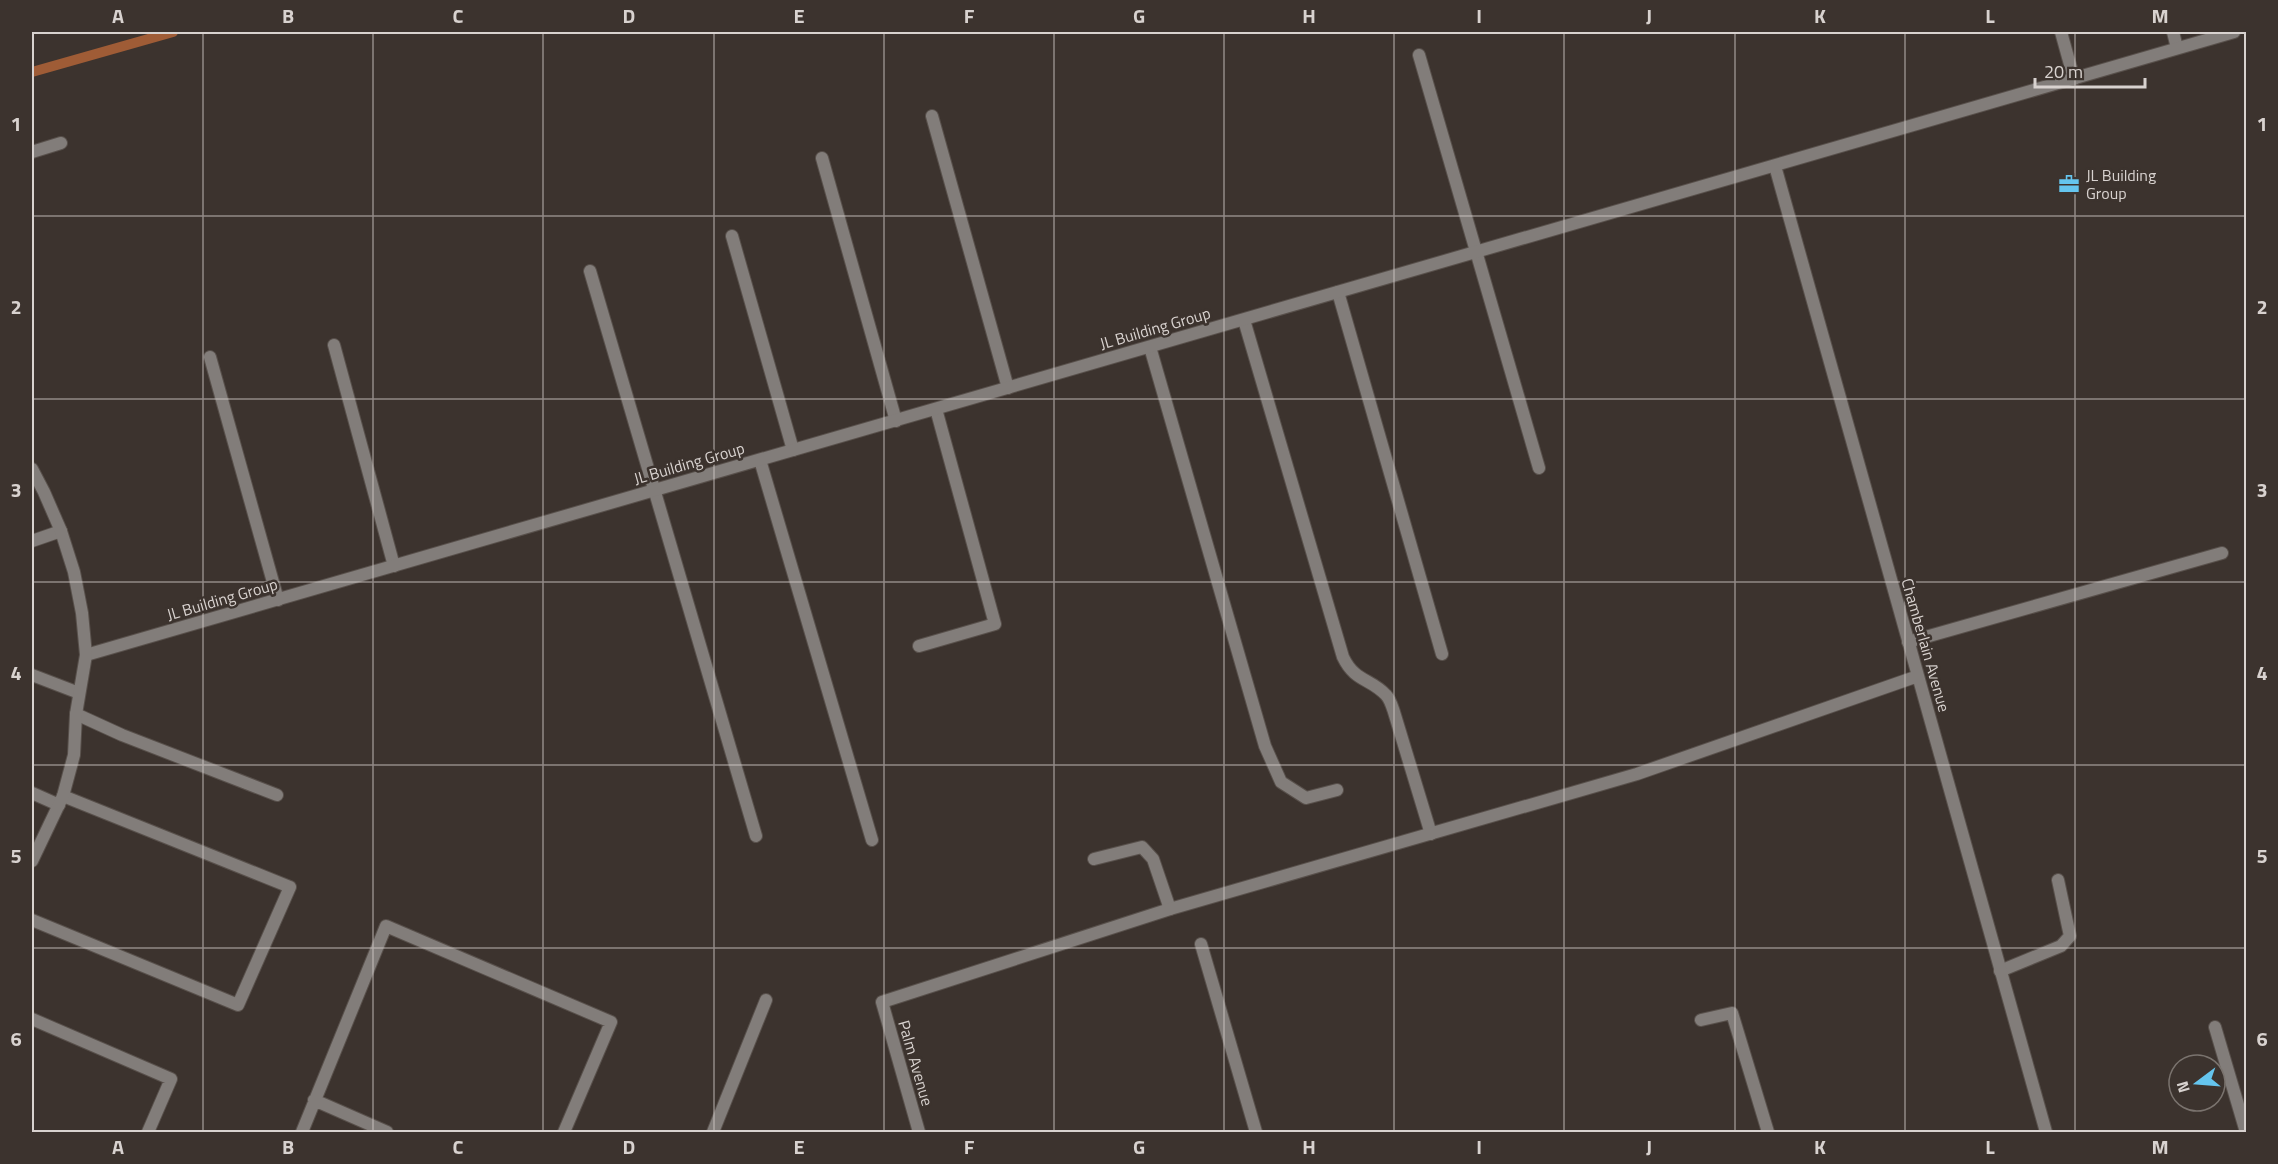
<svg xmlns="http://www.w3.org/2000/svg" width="2278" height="1164" viewBox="0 0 2278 1164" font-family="'Titillium Web',sans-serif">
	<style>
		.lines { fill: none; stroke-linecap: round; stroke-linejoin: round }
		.stream { stroke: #9f5c36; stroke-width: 10 }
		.service-casing { stroke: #58504b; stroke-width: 14 }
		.minor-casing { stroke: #58504b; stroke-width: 14 }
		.tertiary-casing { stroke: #58504b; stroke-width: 14 }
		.service { stroke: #827d7a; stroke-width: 12 }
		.minor { stroke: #827d7a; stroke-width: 12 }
		.tertiary { stroke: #827d7a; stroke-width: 12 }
		.grid { fill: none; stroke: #d8d2cf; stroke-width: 1.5; stroke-opacity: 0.55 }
		.labels { text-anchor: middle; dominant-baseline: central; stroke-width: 5; stroke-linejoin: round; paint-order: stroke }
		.poi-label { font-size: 16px; fill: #d8d2cf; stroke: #3c332e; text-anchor: start }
		.street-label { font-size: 16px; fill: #d8d2cf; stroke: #3c332e }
		.neatline { fill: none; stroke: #d8d2cf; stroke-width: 2 }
		.grid-label { font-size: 20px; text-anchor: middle; font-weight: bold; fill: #d8d2cf }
	</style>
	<rect width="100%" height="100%" fill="#3c332e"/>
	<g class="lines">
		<path class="stream" d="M 32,72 L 173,32"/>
		<g class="service-casing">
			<path id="service" d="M 2061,32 L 2074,79
				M 2173,32 L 2177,48
				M 1419,55 L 1539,468
				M 932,116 L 1008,388
				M 32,152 L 61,143
				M 822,158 L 896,421
				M 732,236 L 793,450
				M 590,271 L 756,836
				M 1338,292 L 1442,654
				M 1244,320 L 1343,657 C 1355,682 1370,678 1386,695 C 1390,699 1392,706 1394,712 L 1431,834
				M 334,345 L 394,566
				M 1150,347 L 1265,746 L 1281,782 L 1306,798 L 1337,790
				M 210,357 L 278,600
				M 760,460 L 872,840
				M 32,541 L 61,531
				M 1908,642 L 2222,553
				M 919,646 L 995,624 L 936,409
				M 32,675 L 79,693
				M 76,714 L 122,735 L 277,795
				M 32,793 L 59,805
				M 1094,859 L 1142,847 L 1153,859 L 1170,909
				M 32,920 L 238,1005 L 290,887 L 63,796
				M 1201,944 L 1256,1132
				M 2000,971 L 2061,946 L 2070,936 L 2058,880
				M 32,1019 L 171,1079 L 148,1132
				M 1701,1020 L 1732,1013 L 1768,1132
				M 2215,1027 L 2246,1132
				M 314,1100 L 387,1132
				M 302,1132 L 386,926 L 611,1022 L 564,1132
				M 713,1132 L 766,1000"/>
		</g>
		<g class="minor-casing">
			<path id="minor" d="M 1775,166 L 2046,1132
				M 86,655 L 2234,32
				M 919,1132 L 882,1002 L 1170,909 L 1637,774 L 1918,676"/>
		</g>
		<g class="tertiary-casing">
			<path id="tertiary" d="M 32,469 L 44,492 L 61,531 L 74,572 L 82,613 L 86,655 L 76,714 L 74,755 L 63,796 L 32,861"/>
		</g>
		<use href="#service" class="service"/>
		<use href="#minor" class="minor"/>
		<use href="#tertiary" class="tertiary"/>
	</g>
	<path class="grid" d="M 203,32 L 203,1132M 373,32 L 373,1132M 543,32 L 543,1132M 714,32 L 714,1132M 884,32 L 884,1132M 1054,32 L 1054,1132M 1224,32 L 1224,1132M 1394,32 L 1394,1132M 1564,32 L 1564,1132M 1735,32 L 1735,1132M 1905,32 L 1905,1132M 2075,32 L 2075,1132M 32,216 L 2246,216M 32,399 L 2246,399M 32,582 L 2246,582M 32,765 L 2246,765M 32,948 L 2246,948"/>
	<defs>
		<g id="office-bare" transform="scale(1.62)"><path d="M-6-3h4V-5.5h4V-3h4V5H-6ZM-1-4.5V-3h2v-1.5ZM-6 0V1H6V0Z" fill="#65c5ee" stroke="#3c332e" stroke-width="2.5" paint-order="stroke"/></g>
	</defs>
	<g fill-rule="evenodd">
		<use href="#office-bare" x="2069" y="184"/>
	</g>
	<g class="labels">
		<g class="poi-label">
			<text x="2086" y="175">JL Building<tspan x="2086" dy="18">Group</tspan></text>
		</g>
		<g class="street-label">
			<text transform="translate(1155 328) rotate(-16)">JL Building Group</text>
			<text transform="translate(689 463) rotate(-16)">JL Building Group</text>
			<text transform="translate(222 599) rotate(-16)">JL Building Group</text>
			<text transform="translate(1926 645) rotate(74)">Chamberlain Avenue</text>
			<text transform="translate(916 1063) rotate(74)">Palm Avenue</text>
		</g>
	</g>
	<rect width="2278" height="1164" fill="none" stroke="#3c332e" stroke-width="66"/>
	<g transform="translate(2197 1083) rotate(254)"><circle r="28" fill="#3c332e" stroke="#7a736e" stroke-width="1.5"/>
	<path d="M0-4.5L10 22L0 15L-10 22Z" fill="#65c5ee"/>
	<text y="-9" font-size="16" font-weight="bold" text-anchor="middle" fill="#d8d2cf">N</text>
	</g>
	<path d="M2035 78v9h110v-9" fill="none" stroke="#d8d2cf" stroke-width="3"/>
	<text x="2044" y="78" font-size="18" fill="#d8d2cf" stroke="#3c332e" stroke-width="4.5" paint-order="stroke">20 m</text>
	<rect x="33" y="33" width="2212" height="1098" class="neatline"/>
	<g class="grid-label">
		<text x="118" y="23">A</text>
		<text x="288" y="23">B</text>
		<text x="458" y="23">C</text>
		<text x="629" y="23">D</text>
		<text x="799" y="23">E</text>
		<text x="969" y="23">F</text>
		<text x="1139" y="23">G</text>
		<text x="1309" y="23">H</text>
		<text x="1479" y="23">I</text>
		<text x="1649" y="23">J</text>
		<text x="1820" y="23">K</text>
		<text x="1990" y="23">L</text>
		<text x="2160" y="23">M</text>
		<text x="16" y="131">1</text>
		<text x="2262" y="131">1</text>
		<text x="16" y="314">2</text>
		<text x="2262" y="314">2</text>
		<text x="16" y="497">3</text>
		<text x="2262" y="497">3</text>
		<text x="16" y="680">4</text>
		<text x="2262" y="680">4</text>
		<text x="16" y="863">5</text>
		<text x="2262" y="863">5</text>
		<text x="16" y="1046">6</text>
		<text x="2262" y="1046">6</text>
		<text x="118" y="1154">A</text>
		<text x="288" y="1154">B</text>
		<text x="458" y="1154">C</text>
		<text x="629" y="1154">D</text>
		<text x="799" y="1154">E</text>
		<text x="969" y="1154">F</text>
		<text x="1139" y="1154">G</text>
		<text x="1309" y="1154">H</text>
		<text x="1479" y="1154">I</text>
		<text x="1649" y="1154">J</text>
		<text x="1820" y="1154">K</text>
		<text x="1990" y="1154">L</text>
		<text x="2160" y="1154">M</text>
	</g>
</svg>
